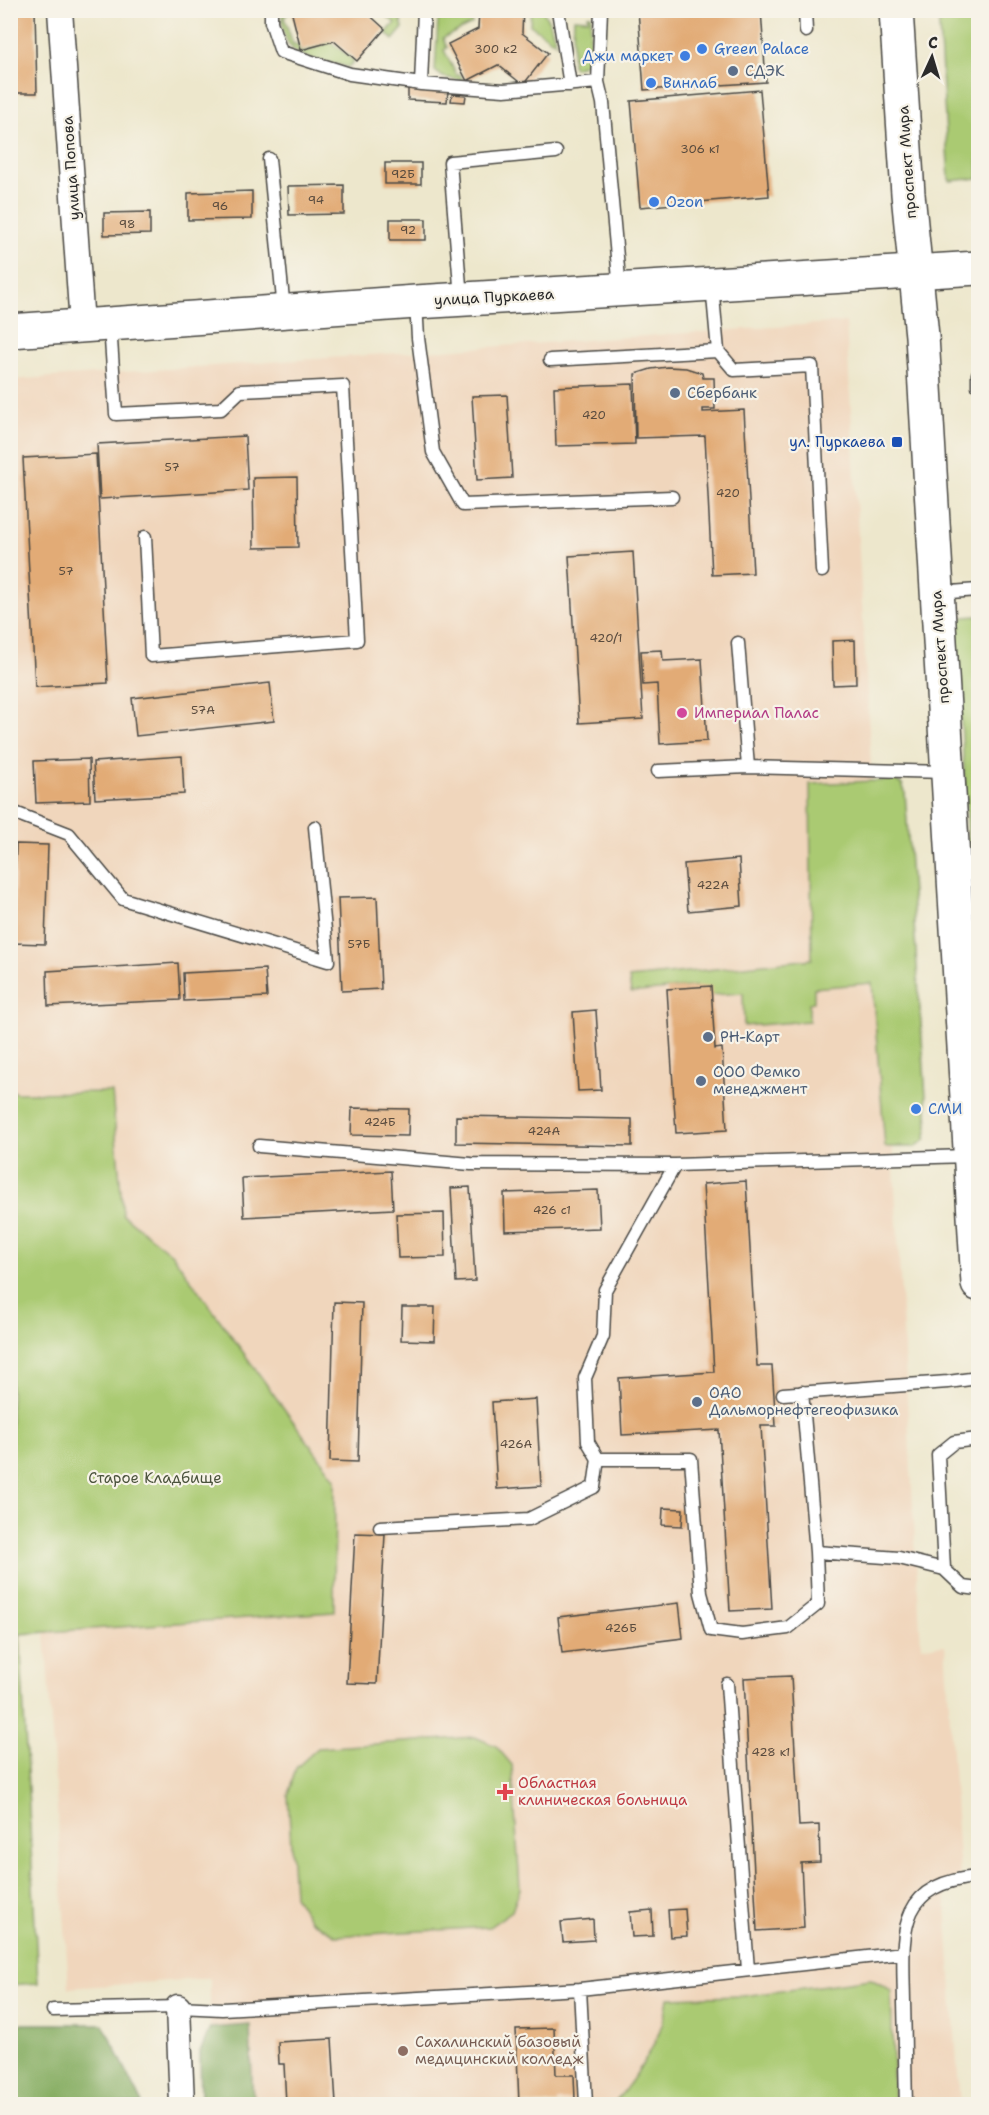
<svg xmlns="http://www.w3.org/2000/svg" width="989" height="2115" viewBox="0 0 989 2115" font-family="'Shantell Sans',sans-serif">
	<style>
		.built { fill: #f0d6bc }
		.green { fill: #aaca72; stroke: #6a7a4e; stroke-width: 1.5 }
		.forest { fill: #87ae64; stroke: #596c48; stroke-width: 1.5 }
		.building { fill: #e2ab76 }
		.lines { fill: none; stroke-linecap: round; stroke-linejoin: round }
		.service-casing { stroke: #484743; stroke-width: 15 }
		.minor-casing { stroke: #484743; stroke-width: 27 }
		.secondary-casing { stroke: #484743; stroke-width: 36 }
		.primary-casing { stroke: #484743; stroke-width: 36 }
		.service { stroke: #fff; stroke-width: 12 }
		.minor { stroke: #fff; stroke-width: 24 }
		.secondary { stroke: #fff; stroke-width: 33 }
		.primary { stroke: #fff; stroke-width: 33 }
		.shop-dot { fill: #3f7fe0; stroke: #f7f3e8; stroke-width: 2 }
		.service-dot { fill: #5c6f8a; stroke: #f7f3e8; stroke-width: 2 }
		.transit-dot { fill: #1a4fb4; stroke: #f7f3e8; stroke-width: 2 }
		.hotel-dot { fill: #d1479c; stroke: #f7f3e8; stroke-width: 2 }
		.health-dot { fill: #e0444e; stroke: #f7f3e8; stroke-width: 2 }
		.education-dot { fill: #8d6e63; stroke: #f7f3e8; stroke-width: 2 }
		.labels { text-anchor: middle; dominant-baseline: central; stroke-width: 4.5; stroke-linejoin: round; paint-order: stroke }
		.number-label { font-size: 12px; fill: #594b3e }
		.shop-label { font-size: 15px; fill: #366cbe; stroke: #f7f3e8; text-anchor: start }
		.service-label { font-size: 15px; fill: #4e5e75; stroke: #f7f3e8; text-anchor: start }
		.street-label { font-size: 15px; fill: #2b2b2b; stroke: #f7f3e8 }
		.transit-label { font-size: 15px; fill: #164399; stroke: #f7f3e8; text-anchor: end }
		.hotel-label { font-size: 15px; fill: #b23c85; stroke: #f7f3e8; text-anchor: start }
		.park-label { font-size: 15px; fill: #4b533d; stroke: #f7f3e8 }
		.health-label { font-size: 15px; fill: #be3a42; stroke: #f7f3e8; text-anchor: start }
		.education-label { font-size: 15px; fill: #785e54; stroke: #f7f3e8; text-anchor: start }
	</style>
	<rect width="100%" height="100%" fill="#f7f3e8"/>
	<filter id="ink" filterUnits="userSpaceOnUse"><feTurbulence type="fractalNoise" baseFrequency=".0167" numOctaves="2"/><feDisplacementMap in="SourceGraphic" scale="12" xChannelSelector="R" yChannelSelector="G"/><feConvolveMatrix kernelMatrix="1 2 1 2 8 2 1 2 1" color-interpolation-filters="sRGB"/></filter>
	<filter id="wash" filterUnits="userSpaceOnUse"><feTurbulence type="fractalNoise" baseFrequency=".008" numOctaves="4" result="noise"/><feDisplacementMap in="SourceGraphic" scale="24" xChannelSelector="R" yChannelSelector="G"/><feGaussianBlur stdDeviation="1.35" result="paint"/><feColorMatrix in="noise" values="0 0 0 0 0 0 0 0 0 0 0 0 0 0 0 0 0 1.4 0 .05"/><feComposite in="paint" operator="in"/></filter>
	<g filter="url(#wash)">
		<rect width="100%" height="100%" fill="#ede7cc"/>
		<path class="built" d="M 846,322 L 921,1647 L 945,1645 L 961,1890 L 945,1892 L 960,2104 L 201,2104 L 200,2052 L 210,2027 L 210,1978 L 69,1988 L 45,1632 L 334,1612 L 335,1479 L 173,1254 L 123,1215 L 112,1092 L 15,1093 L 11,1090 L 10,380 Z"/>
		<path class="green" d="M 282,11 L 286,11 L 287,15 L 284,17 L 293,44 L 297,44 L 301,53 L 331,42 L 354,61 L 349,67 C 309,57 280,61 282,11 Z
			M 380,11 L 403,11 L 400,18 L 403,28 L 393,40 L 386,33 L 395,23 Z
			M 444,11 L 473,11 L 472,24 L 443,38 L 447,48 L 444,50 L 457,76 L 460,74 L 463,81 L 443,77 L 435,71 L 438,20 L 444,17 Z
			M 531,11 L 543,11 L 550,23 L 556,43 L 530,25 Z
			M 938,11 L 976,11 L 978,48 L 978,178 L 950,181 L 949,179 Z
			M 588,15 L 591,15 L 589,63 L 574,68 L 572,64 L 574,18 L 588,19 Z
			M 978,616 L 978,938 L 974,934 L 955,622 L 964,617 Z
			M 894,780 L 902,784 L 905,792 L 928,1126 L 925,1140 L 915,1147 L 885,1147 L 872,983 L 814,988 L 814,1002 L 809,1003 L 809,1021 L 744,1026 L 743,993 L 697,996 L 695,986 L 631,993 L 629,978 L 812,959 L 810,784 Z
			M 11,1090 L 16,1093 L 112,1092 L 123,1215 L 172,1254 L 335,1479 L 334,1612 L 20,1634 L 38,1983 L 11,1985 Z
			M 475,1737 L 496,1746 L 512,1765 L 520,1889 L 512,1911 L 489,1927 L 336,1936 L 310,1920 L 294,1896 L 288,1795 L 296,1768 L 318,1748 Z
			M 871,1979 L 891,1990 L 894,2104 L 614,2104 C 638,2074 664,2037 668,1998 L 743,1996 Z"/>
		<path class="forest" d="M 11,2024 L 103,2024 L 141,2100 L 142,2104 L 11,2104 Z
			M 250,2025 L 253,2104 L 201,2104 L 200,2052 L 210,2028 Z"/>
		<g id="blocks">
			<path class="building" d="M 10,10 L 35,10 L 37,93 L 10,93 Z
				M 291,10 L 364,10 L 385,29 L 357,61 L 334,41 L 301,50 Z
				M 479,10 L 523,10 L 522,33 L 548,53 L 523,85 L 498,65 L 467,81 L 448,44 L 478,29 Z
				M 638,10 L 761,10 L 766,82 L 644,90 Z
				M 408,89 L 448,91 L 447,102 L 408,100 Z
				M 760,90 L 769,196 L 640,207 L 631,101 Z
				M 452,94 L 466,95 L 465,102 L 451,101 Z
				M 385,163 L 421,163 L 421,184 L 385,184 Z
				M 344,185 L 344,214 L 289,215 L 288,186 Z
				M 252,191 L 252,219 L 188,220 L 188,193 Z
				M 150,212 L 150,234 L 104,235 L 104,213 Z
				M 390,219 L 426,219 L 426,240 L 390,240 Z
				M 668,367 L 686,368 L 702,373 L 703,378 L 714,378 L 715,409 L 703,409 L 703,412 L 744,410 L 753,573 L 712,575 L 705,436 L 636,438 L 635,374 L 651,369 Z
				M 633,384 L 635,444 L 556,446 L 554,387 Z
				M 507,395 L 512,478 L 477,480 L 472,396 Z
				M 245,436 L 248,490 L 100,499 L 97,444 Z
				M 96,454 L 108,683 L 35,687 L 23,458 Z
				M 297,477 L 298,547 L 254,548 L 253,478 Z
				M 633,552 L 643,719 L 579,723 L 569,556 Z
				M 855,640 L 856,684 L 833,685 L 832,641 Z
				M 662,650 L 663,661 L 702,659 L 707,741 L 660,744 L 657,684 L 643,685 L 641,651 Z
				M 270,683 L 274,721 L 136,736 L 132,698 Z
				M 182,756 L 184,794 L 95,799 L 93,762 Z
				M 89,759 L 90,801 L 36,803 L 34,761 Z
				M 16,844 L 48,845 L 45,944 L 13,943 Z
				M 739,859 L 742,906 L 688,911 L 684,864 Z
				M 377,897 L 381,989 L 342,991 L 338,898 Z
				M 178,963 L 180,1000 L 48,1006 L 47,971 Z
				M 265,969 L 267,997 L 184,1001 L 183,973 Z
				M 711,986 L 715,1049 L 722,1048 L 727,1130 L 676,1133 L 667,989 Z
				M 596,1010 L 601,1090 L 578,1091 L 573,1012 Z
				M 352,1108 L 409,1109 L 408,1136 L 351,1135 Z
				M 456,1116 L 632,1119 L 632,1146 L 456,1143 Z
				M 391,1171 L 393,1209 L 244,1217 L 242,1178 Z
				M 746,1181 L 757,1366 L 772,1366 L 776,1426 L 761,1426 L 772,1609 L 730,1611 L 719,1430 L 622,1435 L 619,1378 L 714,1372 L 703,1184 Z
				M 470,1187 L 475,1281 L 456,1282 L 451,1188 Z
				M 598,1190 L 600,1228 L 505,1231 L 504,1193 Z
				M 444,1213 L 445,1257 L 398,1258 L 396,1214 Z
				M 334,1302 L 362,1303 L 358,1462 L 330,1461 Z
				M 402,1307 L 435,1307 L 434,1341 L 401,1340 Z
				M 536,1399 L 541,1486 L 497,1489 L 492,1402 Z
				M 663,1508 L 683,1509 L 682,1526 L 662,1525 Z
				M 355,1533 L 385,1534 L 377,1684 L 347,1683 Z
				M 679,1603 L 683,1638 L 562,1653 L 558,1617 Z
				M 791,1676 L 799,1826 L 819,1825 L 820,1862 L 801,1863 L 804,1928 L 757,1931 L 744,1678 Z
				M 685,1909 L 687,1936 L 670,1937 L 668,1910 Z
				M 652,1910 L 653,1936 L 632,1937 L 630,1912 Z
				M 593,1919 L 594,1940 L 563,1942 L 561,1922 Z
				M 554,2028 L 556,2075 L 574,2075 L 575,2100 L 557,2101 L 557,2104 L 519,2104 L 516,2029 Z
				M 332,2039 L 336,2104 L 286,2104 L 284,2064 L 279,2064 L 278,2042 Z"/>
		</g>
	</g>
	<g filter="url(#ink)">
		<use href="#blocks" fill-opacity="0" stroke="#484743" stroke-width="1.5"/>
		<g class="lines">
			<g class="service-casing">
				<path id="service" d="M 271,10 L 271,22 L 281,52 L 350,74 L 421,84 L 504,90 L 598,82 L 603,103 L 620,290
					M 558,10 L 570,85
					M 805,10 L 806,31
					M 598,82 L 601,10
					M 421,84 L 424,10
					M 269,159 L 284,310
					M 712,285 L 718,351 L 734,370 L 812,366 L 822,571
					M 461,298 L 450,162 L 556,152
					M 416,303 L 418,338 L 433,452 L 463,505 L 672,497
					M 110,325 L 116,414 L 221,409 L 240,391 L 343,386 L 357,640 L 151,656 L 145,537
					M 550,360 L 718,351
					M 978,374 L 978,386
					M 937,593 L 978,590
					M 738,643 L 748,767
					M 658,771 L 748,767 L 946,772
					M 10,811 L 69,834 L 123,899 L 328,961 L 315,827
					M 259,1146 L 471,1164 L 675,1165
					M 968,1156 L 675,1165 L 605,1290 L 603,1336 L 585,1378 L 588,1442 L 598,1459 L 691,1459 L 701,1593 L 711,1630 L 742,1634 L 788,1628 L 818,1604 L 816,1552 L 899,1558 L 944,1569 L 963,1587 L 978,1589
					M 802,1392 L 816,1552
					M 783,1394 L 948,1382 L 978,1378
					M 380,1527 L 529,1519 L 594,1487 L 598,1459
					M 944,1569 L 938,1455 L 954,1442 L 978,1439
					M 727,1684 L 748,1970
					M 580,1989 L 586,2104
					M 53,2010 L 178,2007 L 222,2009 L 580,1989 L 903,1953
					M 906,2104 C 905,2070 905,2036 904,2002 C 903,1936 894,1883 978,1877"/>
			</g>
			<g class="minor-casing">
				<path id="minor" d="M 60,10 L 82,325
					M 178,2007 L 182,2104"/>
			</g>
			<g class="secondary-casing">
				<path id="secondary" d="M 10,331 L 416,302 L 978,268"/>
			</g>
			<g class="primary-casing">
				<path id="primary" d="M 896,10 L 908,194 L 922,336 L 978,1284"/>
			</g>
			<use href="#service" class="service"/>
			<use href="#minor" class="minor"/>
			<use href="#secondary" class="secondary"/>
			<use href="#primary" class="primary"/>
		</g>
	</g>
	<g class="shop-dot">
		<circle cx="702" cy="49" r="6"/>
		<circle cx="685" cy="56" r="6"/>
		<circle cx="651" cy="83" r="6"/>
		<circle cx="654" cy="202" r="6"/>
		<circle cx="916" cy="1109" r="6"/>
	</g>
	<g class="service-dot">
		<circle cx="733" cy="71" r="6"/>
		<circle cx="675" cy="393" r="6"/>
		<circle cx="708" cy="1037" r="6"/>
		<circle cx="701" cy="1081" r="6"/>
		<circle cx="697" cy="1402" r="6"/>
	</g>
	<rect class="transit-dot" x="891" y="436" width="12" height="12" rx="3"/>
	<circle class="hotel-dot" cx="682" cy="713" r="6"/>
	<path class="health-dot" d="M502 1783h6v6h6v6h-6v6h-6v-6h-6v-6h6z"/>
	<circle class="education-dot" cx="403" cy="2051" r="6"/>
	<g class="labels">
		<g class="number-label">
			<text x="496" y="49">300 к2</text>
			<text x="700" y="149">306 к1</text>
			<text x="403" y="174">92Б</text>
			<text x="316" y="200">94</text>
			<text x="220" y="206">96</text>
			<text x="127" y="224">98</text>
			<text x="408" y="230">92</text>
			<text x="594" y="415">420</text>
			<text x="172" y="467">57</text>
			<text x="728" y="493">420</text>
			<text x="66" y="571">57</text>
			<text x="606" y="638">420/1</text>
			<text x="203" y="710">57А</text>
			<text x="713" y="885">422А</text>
			<text x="359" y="944">57Б</text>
			<text x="380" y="1122">424Б</text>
			<text x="544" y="1131">424А</text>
			<text x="552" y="1210">426 с1</text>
			<text x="516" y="1444">426А</text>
			<text x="621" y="1628">426Б</text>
			<text x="771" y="1752">428 к1</text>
		</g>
		<g class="shop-label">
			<text x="714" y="49">Green Palace</text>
			<text x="673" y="56" text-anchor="end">Джи маркет</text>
			<text x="663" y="83">Винлаб</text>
			<text x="666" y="202">Ozon</text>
			<text x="928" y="1109">СМИ</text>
		</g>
		<g class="service-label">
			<text x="745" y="71">СДЭК</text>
			<text x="687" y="393">Сбербанк</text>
			<text x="720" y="1037">РН-Карт</text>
			<text x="713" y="1072">ООО Фемко<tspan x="713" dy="17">менеджмент</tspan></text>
			<text x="709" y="1393">ОАО<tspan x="709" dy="17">Дальморнефтегеофизика</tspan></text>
		</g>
		<g class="street-label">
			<text transform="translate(907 162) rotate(-94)">проспект Мира</text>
			<text transform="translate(71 168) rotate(-94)">улица Попова</text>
			<text transform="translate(494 297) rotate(-3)">улица Пуркаева</text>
			<text transform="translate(940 647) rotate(-94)">проспект Мира</text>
		</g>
		<g class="transit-label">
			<text x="885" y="442">ул. Пуркаева</text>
		</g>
		<g class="hotel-label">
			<text x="694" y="713">Империал Палас</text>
		</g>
		<g class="park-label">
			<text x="155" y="1478">Старое Кладбище</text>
		</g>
		<g class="health-label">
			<text x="518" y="1783">Областная<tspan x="518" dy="17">клиническая больница</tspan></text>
		</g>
		<g class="education-label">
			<text x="415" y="2042">Сахалинский базовый<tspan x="415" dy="17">медицинский колледж</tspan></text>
		</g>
	</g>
	<rect width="989" height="2115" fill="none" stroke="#f7f3e8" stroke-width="36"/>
	<g transform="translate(932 57) rotate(4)" stroke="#f7f3e8" stroke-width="4.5" paint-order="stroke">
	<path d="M0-4.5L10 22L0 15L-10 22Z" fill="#2b2b2b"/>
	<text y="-9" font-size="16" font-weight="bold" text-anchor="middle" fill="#2b2b2b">С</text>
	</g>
</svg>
